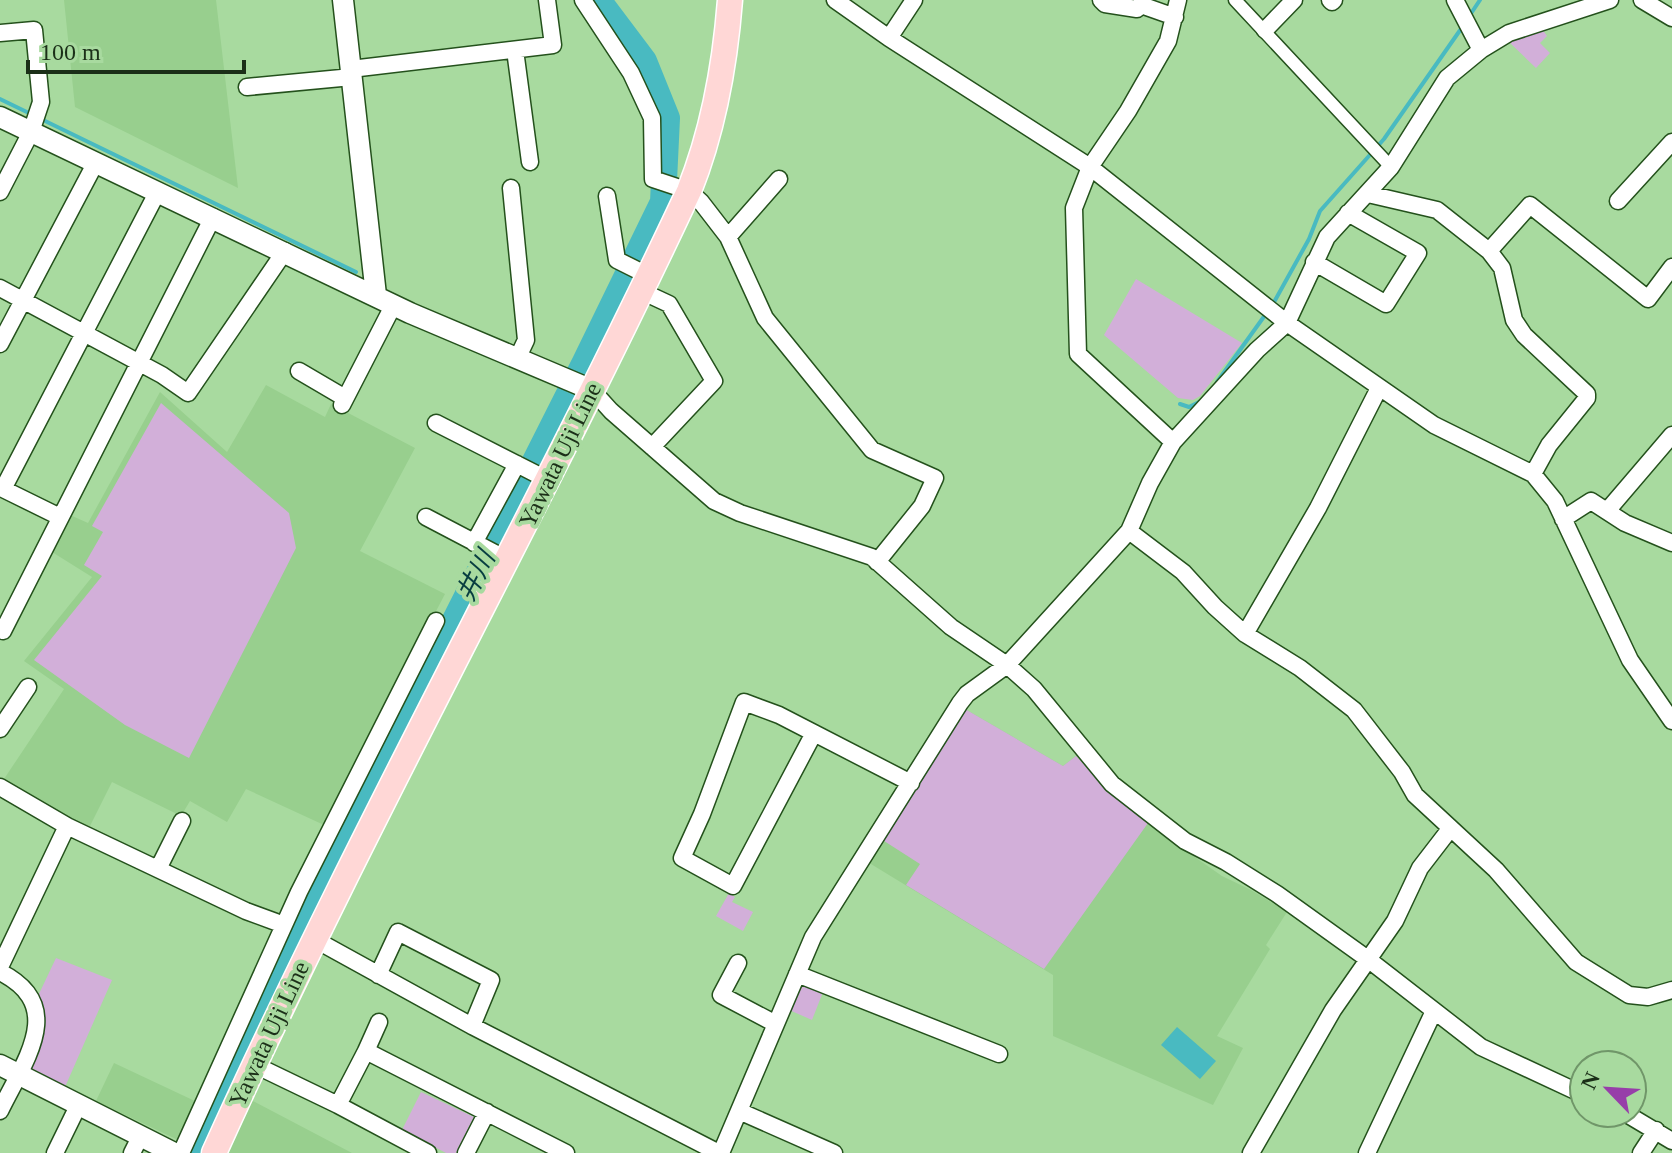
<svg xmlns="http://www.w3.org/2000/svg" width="1672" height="1153" viewBox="0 0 1672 1153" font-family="'Times New Roman','Noto Sans JP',serif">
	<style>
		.built { fill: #98cf8e }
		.green { fill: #d2afd9 }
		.water { fill: #49bac1 }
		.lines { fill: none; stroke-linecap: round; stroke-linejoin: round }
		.stream { stroke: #49bac1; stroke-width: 4 }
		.river { stroke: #49bac1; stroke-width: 26 }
		.pedestrian-casing { stroke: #24511c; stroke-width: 15 }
		.minor-casing { stroke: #24511c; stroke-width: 19 }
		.tertiary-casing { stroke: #24511c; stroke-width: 23 }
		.primary-casing { stroke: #fff; stroke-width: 27 }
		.pedestrian { stroke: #fff; stroke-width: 12 }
		.minor { stroke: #fff; stroke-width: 16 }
		.tertiary { stroke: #fff; stroke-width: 20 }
		.primary { stroke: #ffd7d6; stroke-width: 24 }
		.labels { text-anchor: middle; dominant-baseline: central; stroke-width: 8; stroke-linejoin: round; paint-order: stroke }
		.street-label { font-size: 24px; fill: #1b2f18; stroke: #a8da9f }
		.water-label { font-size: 26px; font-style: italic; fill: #073d40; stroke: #a8da9f }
	</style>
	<rect width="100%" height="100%" fill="#a8da9f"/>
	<path class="built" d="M 64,0 L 216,0 L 238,188 L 75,107 Z
		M 266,385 L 325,417 L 331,404 L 415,448 L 360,551 L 445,594 L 324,825 L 246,789 L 227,822 L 190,801 L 181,816 L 112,782 L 90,826 L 66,819 L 4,779 L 64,689 L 24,661 L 92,577 L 52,552 L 70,515 L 88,523 L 160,392 L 227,452 Z
		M 965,709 L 1063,766 L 1076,756 L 1106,788 L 1163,835 L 1222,876 L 1251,890 L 1287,912 L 1266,945 L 1270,949 L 1217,1036 L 1243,1048 L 1213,1105 L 1053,1036 L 1053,975 L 866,861 Z
		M 114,1063 L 197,1102 L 178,1140 L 96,1101 Z
		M 251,1100 L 352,1153 L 226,1153 Z"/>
	<path class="green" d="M 1542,29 L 1547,36 L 1540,43 L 1550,53 L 1536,68 L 1508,41 Z
		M 1136,279 L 1242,343 L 1200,396 L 1193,400 L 1178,398 L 1104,335 Z
		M 161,403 L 289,513 L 296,548 L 189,758 L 125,725 L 34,660 L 102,576 L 84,565 L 103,532 L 92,526 Z
		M 965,709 L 1063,766 L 1076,756 L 1106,788 L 1148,823 L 1044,969 L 906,885 L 920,864 L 881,839 Z
		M 729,893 L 735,897 L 732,902 L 753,912 L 743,931 L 716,916 Z
		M 56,958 L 112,980 L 65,1087 L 31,1068 C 42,1040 51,1025 38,996 Z
		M 806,986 L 823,992 L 812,1020 L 787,1009 L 796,989 Z
		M 421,1092 L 474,1117 L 456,1153 L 446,1153 L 402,1130 Z"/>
	<path class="water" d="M 1177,1027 L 1216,1061 L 1200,1079 L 1161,1045 Z"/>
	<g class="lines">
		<path class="stream" d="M 1470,15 L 1480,0
			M 0,99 L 33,115
			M 41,119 L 356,272
			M 1273,304 L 1309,239 L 1320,211 L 1384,139 L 1463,26
			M 1217,382 L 1268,311
			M 1180,404 L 1189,407 L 1201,401"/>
		<path class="river" d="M 196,1153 L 303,922 L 585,362 L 663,202 L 667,118 L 644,61 L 598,0"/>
		<g class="pedestrian-casing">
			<path id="pedestrian" d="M 1235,0 L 1391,167"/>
		</g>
		<g class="minor-casing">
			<path id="minor" d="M 583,0 L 631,73 L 652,118 L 653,179 L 689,191 L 701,202 L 728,237 L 765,318 L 872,450 L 935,478 L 922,506 L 877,562
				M 835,0 L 889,38 L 1090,167 L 1287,323 L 1434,425 L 1533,474 L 1555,501 L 1630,660 L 1672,721
				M 1101,0 L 1105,4 L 1137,9 L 1141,5 L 1175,17
				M 1330,0 L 1332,2 L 1334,0
				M 1455,0 L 1481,50
				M 1642,0 L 1672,18
				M 1265,30 L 1294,0
				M 0,33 L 34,30 L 41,102 L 31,132 L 0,192
				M 889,38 L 914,0
				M 515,50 L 530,162
				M 351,69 L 553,45 L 547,0
				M 247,87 L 352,77
				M 511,188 L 526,340 L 518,357
				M 1368,194 L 1437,210 L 1489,251 L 1502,268 L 1514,320 L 1524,335 L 1587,394 L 1587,398 L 1549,445 L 1533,474
				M 607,196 L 617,260 L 649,276
				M 1618,201 L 1672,142
				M 728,237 L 779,179
				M 1489,251 L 1530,205 L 1648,299 L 1672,267
				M 1314,262 L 1386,304 L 1418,253 L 1348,213
				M 0,288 L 162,375 L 188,393 L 285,251
				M 641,291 L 669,304 L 714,381 L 652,447
				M 0,344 L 96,162
				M 299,371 L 345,398
				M 592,390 L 611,411 L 714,501 L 740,513 L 872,557 L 951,627 L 1007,665 L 1034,689 L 1112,784 L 1185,841 L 1226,862 L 1277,894 L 1369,960 L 1481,1047 L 1584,1095
				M 342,405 L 394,304
				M 436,423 L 548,480
				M 1173,442 L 1078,354 L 1074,208 L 1090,167 L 1128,111 L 1168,41 L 1178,0
				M 1607,511 L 1672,435
				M 60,517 L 3,489 L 158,191
				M 426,517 L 508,560
				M 1563,519 L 1591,501 L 1625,523 L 1672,543
				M 1129,531 L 1183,572 L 1215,607 L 1245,634 L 1300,668 L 1354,710 L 1402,772 L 1415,795 L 1496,870 L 1576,962 L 1629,995 L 1648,997 L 1672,990
				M 474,543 L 517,464
				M 0,629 L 3,631 L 213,217
				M 1245,634 L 1318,508 L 1379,388
				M 0,729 L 28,687
				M 814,733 L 733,886 L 682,858 L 702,814 L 744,702 L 779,715 L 911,783
				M 0,787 L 67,826 L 0,967
				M 67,826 L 246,911 L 284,925
				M 158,869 L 182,821
				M 314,939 L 472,1026 L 719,1153
				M 738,963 L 721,995 L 776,1024
				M 0,972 C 68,1006 24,1061 0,1111
				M 797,974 L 999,1054
				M 378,975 L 398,932 L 491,980 L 472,1026
				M 366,1051 L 379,1022
				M 255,1065 L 338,1105 L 428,1153
				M 338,1105 L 366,1051 L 566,1153
				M 739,1111 L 834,1153
				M 1625,1113 L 1672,1141
				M 55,1153 L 78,1106
				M 132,1153 L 140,1137
				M 181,1153 L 299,892 L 436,621
				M 466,1153 L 487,1112
				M 721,1153 L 813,937 L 960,703 L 967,694 L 1007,665 L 1129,531 L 1150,483 L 1173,442 L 1257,350 L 1287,323 L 1327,237 L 1391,167 L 1447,78 L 1481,50 L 1509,33 L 1610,0
				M 1251,1153 L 1333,1010 L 1395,921 L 1420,868 L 1450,829
				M 1367,1153 L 1434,1011
				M 1641,1153 L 1656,1130"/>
		</g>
		<g class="tertiary-casing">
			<path id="tertiary" d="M 343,0 L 376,295
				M 0,117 L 410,313 L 592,390
				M 0,1065 L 174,1153"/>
		</g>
		<g class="primary-casing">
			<path id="primary" d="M 214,1153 C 361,827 537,515 689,191 C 713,131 725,65 730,0"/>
		</g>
		<use href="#pedestrian" class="pedestrian"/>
		<use href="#minor" class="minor"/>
		<use href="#tertiary" class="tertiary"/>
		<use href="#primary" class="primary"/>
	</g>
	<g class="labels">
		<g class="street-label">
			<text transform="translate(560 455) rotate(-64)">Yawata Uji Line</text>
			<text transform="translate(269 1034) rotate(-65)">Yawata Uji Line</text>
		</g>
		<g class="water-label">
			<text transform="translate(476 576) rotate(-63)">井川</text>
		</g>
	</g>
	<g transform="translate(1608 1089) rotate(295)"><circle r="38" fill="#a8da9f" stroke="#709669" stroke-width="2"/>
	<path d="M0-6L14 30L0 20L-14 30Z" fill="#973ea9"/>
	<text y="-12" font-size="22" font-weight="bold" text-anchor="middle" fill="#1b2f18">N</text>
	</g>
	<path d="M28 60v12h216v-12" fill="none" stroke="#1b2f18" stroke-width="4"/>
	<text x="40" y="60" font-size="24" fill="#1b2f18" stroke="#a8da9f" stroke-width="6" paint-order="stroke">100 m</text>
</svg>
